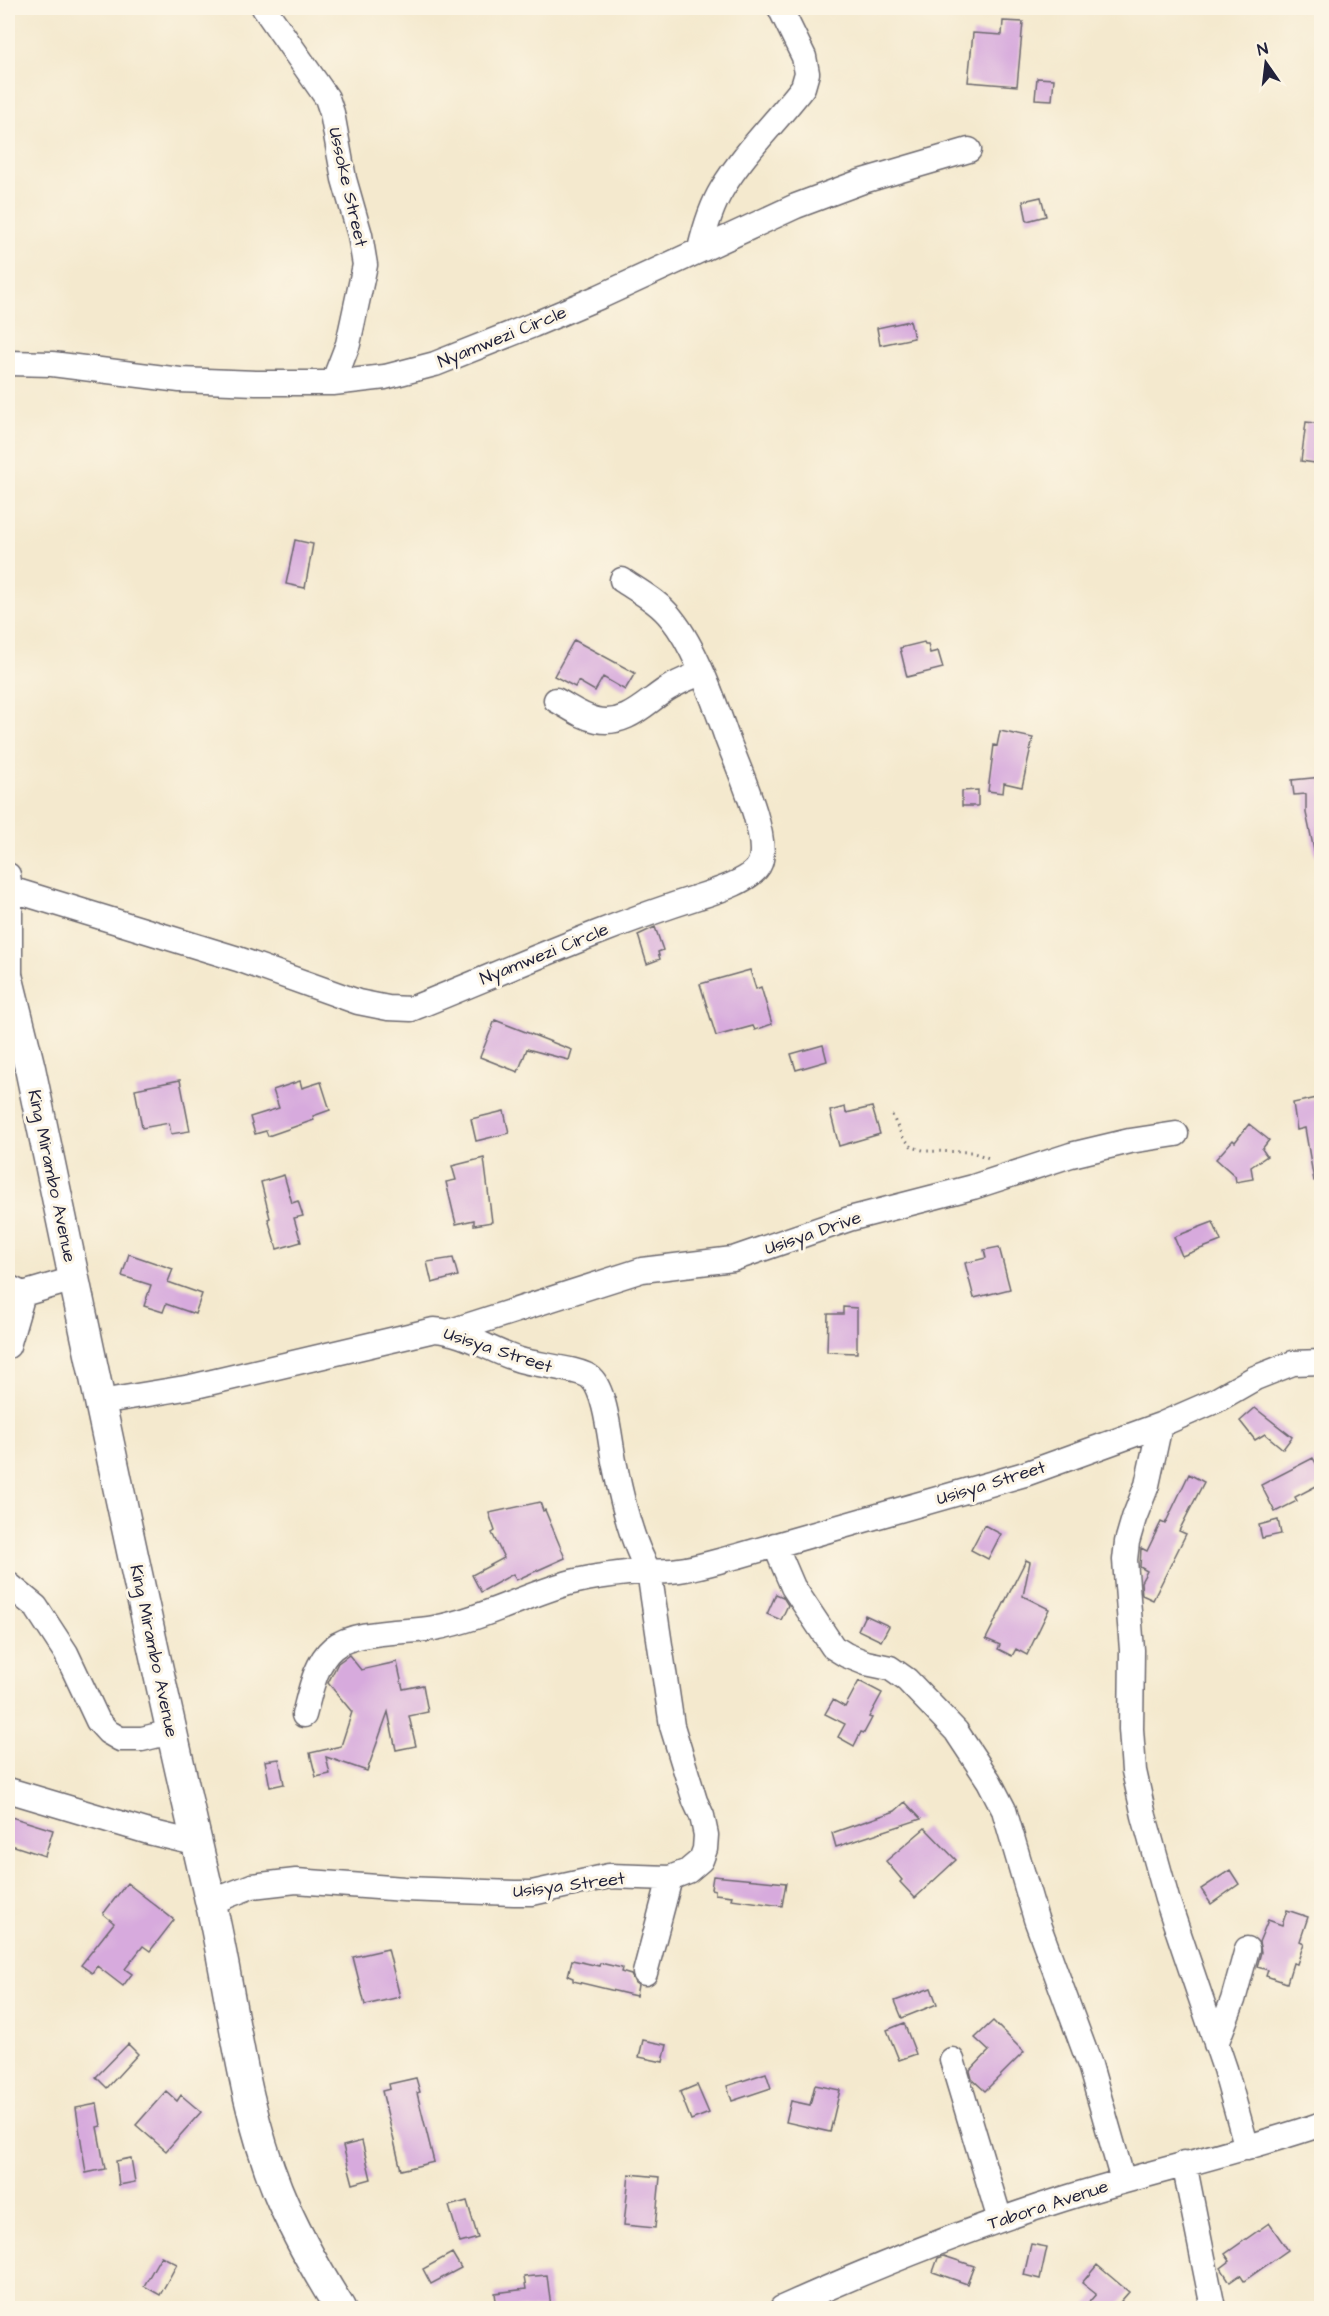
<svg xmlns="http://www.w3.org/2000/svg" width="1329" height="2316" viewBox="0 0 1329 2316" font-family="'Architects Daughter',sans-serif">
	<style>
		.building { fill: #d7aadd }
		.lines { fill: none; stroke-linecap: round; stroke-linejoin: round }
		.minor-casing { stroke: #6c686e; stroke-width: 27 }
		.major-casing { stroke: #6c686e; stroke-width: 33 }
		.path { stroke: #6c686e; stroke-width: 3; stroke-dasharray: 1.5 4.5; stroke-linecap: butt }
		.minor { stroke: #fff; stroke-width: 24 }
		.major { stroke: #fff; stroke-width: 30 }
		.labels { text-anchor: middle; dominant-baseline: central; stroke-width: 6; stroke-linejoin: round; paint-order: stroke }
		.street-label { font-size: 18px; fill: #22223b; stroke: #fcf5e5 }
	</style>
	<rect width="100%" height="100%" fill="#fcf5e5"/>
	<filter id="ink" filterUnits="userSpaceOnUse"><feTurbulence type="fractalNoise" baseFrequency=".0167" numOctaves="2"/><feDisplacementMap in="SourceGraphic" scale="12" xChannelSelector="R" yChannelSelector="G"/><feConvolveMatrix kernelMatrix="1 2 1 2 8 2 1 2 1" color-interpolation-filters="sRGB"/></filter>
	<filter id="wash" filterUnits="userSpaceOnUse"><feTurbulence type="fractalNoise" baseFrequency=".008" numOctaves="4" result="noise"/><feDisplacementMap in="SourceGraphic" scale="24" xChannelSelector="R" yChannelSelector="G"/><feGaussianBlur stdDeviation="1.35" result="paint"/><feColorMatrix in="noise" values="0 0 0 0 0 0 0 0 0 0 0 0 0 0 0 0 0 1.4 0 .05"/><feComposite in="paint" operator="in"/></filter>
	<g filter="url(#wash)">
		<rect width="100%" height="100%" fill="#f4e9ce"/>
		<g id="blocks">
			<path class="building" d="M 1003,21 L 1023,22 L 1017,86 L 968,82 L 973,33 L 1002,35 Z
				M 1037,78 L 1054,79 L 1052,100 L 1035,99 Z
				M 1041,197 L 1046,216 L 1027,221 L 1023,201 Z
				M 910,321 L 914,338 L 880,345 L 877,328 Z
				M 1306,422 L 1322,424 L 1322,464 L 1301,461 Z
				M 295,540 L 313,544 L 305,588 L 286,584 Z
				M 574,640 L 635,673 L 625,690 L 603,677 L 595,691 L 578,681 L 575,687 L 554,676 Z
				M 924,642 L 925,644 L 928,644 L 930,653 L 938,651 L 943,668 L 907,677 L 900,648 Z
				M 1000,731 L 1033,738 L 1022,787 L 1004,783 L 1003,793 L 988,791 L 994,745 L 997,746 Z
				M 1322,777 L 1322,854 L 1315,855 L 1306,813 L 1306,794 L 1294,795 L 1292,780 Z
				M 978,790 L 978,806 L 962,806 L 962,791 Z
				M 655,927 L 663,950 L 658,952 L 660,959 L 647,964 L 638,935 Z
				M 750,970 L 756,989 L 761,987 L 772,1024 L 755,1030 L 753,1026 L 716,1036 L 700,984 Z
				M 495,1020 L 572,1050 L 569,1060 L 527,1049 L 518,1072 L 480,1057 Z
				M 823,1045 L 827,1061 L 796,1070 L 791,1054 Z
				M 180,1080 L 190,1131 L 171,1134 L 169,1123 L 142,1128 L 135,1089 Z
				M 300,1081 L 302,1088 L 321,1082 L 330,1110 L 313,1116 L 314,1120 L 268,1136 L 266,1131 L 255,1134 L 250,1117 L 279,1108 L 273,1090 Z
				M 1322,1097 L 1322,1180 L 1314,1181 L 1305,1128 L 1297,1130 L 1293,1103 Z
				M 845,1107 L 846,1113 L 872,1107 L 880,1134 L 839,1146 L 830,1111 Z
				M 504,1111 L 509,1133 L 476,1141 L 471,1119 Z
				M 1249,1124 L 1269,1140 L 1262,1149 L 1267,1156 L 1251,1167 L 1253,1179 L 1236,1182 L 1235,1176 L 1216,1159 L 1233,1140 L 1235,1142 Z
				M 484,1158 L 492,1222 L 474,1225 L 474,1220 L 456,1224 L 446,1182 L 456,1180 L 452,1166 Z
				M 284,1175 L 292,1203 L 298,1201 L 303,1216 L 294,1218 L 301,1242 L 277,1249 L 268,1219 L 270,1218 L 261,1182 Z
				M 1213,1222 L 1221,1241 L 1182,1256 L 1174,1237 Z
				M 999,1247 L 1010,1289 L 974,1298 L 965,1263 L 986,1258 L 984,1250 Z
				M 129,1254 L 173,1269 L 168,1282 L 202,1294 L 195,1314 L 166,1304 L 163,1312 L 144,1306 L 151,1285 L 122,1276 Z
				M 453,1258 L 458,1276 L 432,1283 L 427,1262 Z
				M 843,1307 L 857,1308 L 857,1353 L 827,1352 L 828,1314 L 843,1314 Z
				M 1255,1408 L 1292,1437 L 1283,1449 L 1265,1434 L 1255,1440 L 1240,1421 Z
				M 1313,1458 L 1322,1474 L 1322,1483 L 1295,1497 L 1297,1501 L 1275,1512 L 1261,1485 Z
				M 1189,1474 L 1204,1482 L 1179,1531 L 1186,1534 L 1153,1600 L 1142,1595 L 1141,1582 L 1147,1571 L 1140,1567 L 1141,1548 L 1147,1551 L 1161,1522 L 1165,1524 Z
				M 540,1502 L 543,1511 L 545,1510 L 565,1558 L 516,1580 L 513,1574 L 481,1592 L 472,1575 L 504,1558 L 492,1533 L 495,1531 L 489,1513 Z
				M 1278,1520 L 1281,1534 L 1262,1538 L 1259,1525 Z
				M 984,1525 L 1001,1534 L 988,1559 L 971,1550 Z
				M 1026,1560 L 1030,1562 L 1023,1596 L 1049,1609 L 1027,1655 L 1016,1649 L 1012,1656 L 998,1649 L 1000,1645 L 986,1639 Z
				M 776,1594 L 783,1597 L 788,1605 L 781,1620 L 767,1614 Z
				M 865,1615 L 889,1626 L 881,1641 L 858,1630 Z
				M 349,1655 L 361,1670 L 397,1662 L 403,1689 L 423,1685 L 428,1712 L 409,1716 L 416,1746 L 396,1750 L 388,1712 L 367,1771 L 326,1757 L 330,1774 L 316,1777 L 310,1753 L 341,1746 L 352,1712 L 328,1683 L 338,1663 Z
				M 859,1681 L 882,1693 L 869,1717 L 872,1718 L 864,1733 L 861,1732 L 854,1746 L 838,1737 L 845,1724 L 825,1714 L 833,1700 L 845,1707 Z
				M 279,1759 L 284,1784 L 270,1787 L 265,1761 Z
				M 905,1802 L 921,1819 L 836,1847 L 832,1833 L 895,1811 Z
				M 8,1816 L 53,1830 L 45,1856 L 8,1844 Z
				M 925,1828 L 956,1860 L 915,1898 L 900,1882 L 902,1880 L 886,1861 Z
				M 1230,1870 L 1239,1884 L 1211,1904 L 1201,1889 Z
				M 713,1876 L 786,1883 L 782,1906 L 731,1899 L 732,1896 L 715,1894 L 715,1890 L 711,1889 Z
				M 127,1883 L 174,1920 L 150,1951 L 143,1946 L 125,1969 L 132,1974 L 123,1986 L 97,1966 L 92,1973 L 81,1965 L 114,1923 L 103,1914 Z
				M 1287,1910 L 1308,1917 L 1300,1941 L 1304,1943 L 1297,1964 L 1293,1963 L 1287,1983 L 1266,1976 L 1268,1970 L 1257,1967 L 1261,1952 L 1259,1942 L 1268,1920 L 1282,1925 Z
				M 388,1949 L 400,1997 L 365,2005 L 353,1957 Z
				M 572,1960 L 599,1966 L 600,1963 L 622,1968 L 621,1972 L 631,1975 L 635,1983 L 638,1985 L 636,1996 L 573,1981 L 573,1978 L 568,1976 Z
				M 931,1988 L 937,2004 L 902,2018 L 895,2001 Z
				M 993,2021 L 1024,2052 L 985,2091 L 972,2079 L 970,2071 L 989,2051 L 975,2038 Z
				M 904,2023 L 916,2054 L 899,2060 L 887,2030 Z
				M 643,2040 L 667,2045 L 663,2062 L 639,2057 Z
				M 128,2044 L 138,2054 L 107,2088 L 96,2077 Z
				M 766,2073 L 771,2088 L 732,2101 L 727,2086 Z
				M 416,2078 L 420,2092 L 417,2093 L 434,2162 L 401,2170 L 382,2091 L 390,2089 L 389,2084 Z
				M 697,2085 L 709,2113 L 691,2120 L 680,2092 Z
				M 815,2085 L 840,2090 L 830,2132 L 786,2122 L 791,2101 L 810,2105 Z
				M 166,2091 L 177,2101 L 181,2095 L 201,2112 L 166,2151 L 136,2125 Z
				M 97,2104 L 101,2126 L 97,2127 L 105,2169 L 86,2173 L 76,2108 Z
				M 362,2141 L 371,2179 L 353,2184 L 343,2146 Z
				M 131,2158 L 135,2182 L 119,2185 L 116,2161 Z
				M 629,2174 L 660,2177 L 655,2228 L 624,2225 Z
				M 467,2201 L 478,2238 L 460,2243 L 449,2206 Z
				M 1269,2223 L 1288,2250 L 1244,2281 L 1240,2275 L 1230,2282 L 1221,2268 L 1230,2261 L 1225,2254 Z
				M 1031,2244 L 1047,2247 L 1040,2279 L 1024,2275 Z
				M 452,2253 L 461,2268 L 431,2284 L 423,2269 Z
				M 161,2256 L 177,2264 L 160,2295 L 144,2286 Z
				M 944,2256 L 974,2266 L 967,2284 L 933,2272 L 938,2258 Z
				M 1097,2265 L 1129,2292 L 1115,2308 L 1084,2308 L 1096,2294 L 1082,2283 Z
				M 547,2275 L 551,2308 L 497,2308 L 495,2293 L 526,2289 L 524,2277 Z"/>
		</g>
	</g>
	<g filter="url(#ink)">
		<use href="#blocks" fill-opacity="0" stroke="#6c686e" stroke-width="1.5"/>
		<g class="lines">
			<g class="minor-casing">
				<path id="minor" d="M 264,8 L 327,98 L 332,113 L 344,179 L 360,235 L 365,265 L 348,344 L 333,383
					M 700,249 C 705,228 711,207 722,189 C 744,152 777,121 803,87 L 807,73 L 804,57 L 780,8
					M 8,363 L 52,364 L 180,380 L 256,383 L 333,383 L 385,377 L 435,364 L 533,325 L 599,297 L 796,206 L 863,181 L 969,150
					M 556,700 C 569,707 582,717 597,720 C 626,726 645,703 667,689 C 678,682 689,678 701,673
					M 8,875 L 10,889 L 10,987
					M 10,889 L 238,959 L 358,1002 L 388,1008 L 411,1009 C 506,971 600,928 698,897 C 714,892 754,880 760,863 C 770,837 737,765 727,738 C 715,703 695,647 672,619 C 659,602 640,592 622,580
					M 8,1287 L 23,1294 L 74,1279
					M 451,1331 L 642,1270 L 733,1259 L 849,1219 L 973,1187 L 1071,1155 L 1130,1141 L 1176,1134
					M 8,1346 L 23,1294
					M 100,1402 L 191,1387 L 434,1330 C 466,1332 490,1351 520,1360 C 536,1365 582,1369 591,1378 C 607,1393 610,1445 615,1466 C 621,1496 633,1546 649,1571 C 679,1574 710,1563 738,1556 L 1025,1474 L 1160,1425 L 1215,1401 L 1255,1378 L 1293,1363 L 1322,1362
					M 1160,1425 L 1147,1485 L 1134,1518 L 1127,1542 L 1125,1560 L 1132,1650 L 1131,1729 L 1134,1771 L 1144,1816 L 1167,1899 L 1225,2069 L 1247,2148
					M 775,1545 L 793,1587 L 833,1647 L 846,1655 L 866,1663 L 890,1668 L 907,1680 L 956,1731 L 989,1781 L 1004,1810 L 1036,1919 L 1090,2065 L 1123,2181
					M 8,1584 L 36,1607 L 66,1653 L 98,1721 L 108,1732 L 120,1739 L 142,1739 L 171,1732
					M 8,1790 L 149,1832 L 195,1843
					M 211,1902 L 252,1886 L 296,1881 L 404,1889 L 514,1893 L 532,1893 L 609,1876 L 670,1878 L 688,1871 L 701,1860 L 705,1849 L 706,1835 L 702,1816 L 695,1801 L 672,1726 L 649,1571 C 623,1573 597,1576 572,1582 C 525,1595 483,1619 434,1628 C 407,1633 354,1630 333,1648 C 315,1663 310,1693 304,1715
					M 645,1973 L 670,1878
					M 1216,2044 L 1233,2000 L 1247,1949
					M 952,2060 L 1000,2220
					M 1184,2163 L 1213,2308
					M 782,2308 C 874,2267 967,2229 1063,2199 C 1149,2172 1237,2153 1322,2124"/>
			</g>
			<g class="major-casing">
				<path id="major" d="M 8,979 L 30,1068 C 88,1346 146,1624 210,1900 C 233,1996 240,2097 277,2189 C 294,2231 316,2270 340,2308"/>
			</g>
			<path class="path" d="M 892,1115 L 902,1136 L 912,1147 L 926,1151 L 971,1152 L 992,1159"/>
			<use href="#minor" class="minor"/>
			<use href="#major" class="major"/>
		</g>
	</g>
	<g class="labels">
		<g class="street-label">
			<text transform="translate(348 187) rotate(77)">Ussoke Street</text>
			<text transform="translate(502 337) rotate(-22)">Nyamwezi Circle</text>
			<text transform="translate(544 954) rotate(-22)">Nyamwezi Circle</text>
			<text transform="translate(52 1176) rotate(78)">King Mirambo Avenue</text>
			<text transform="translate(813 1233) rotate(-19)">Usisya Drive</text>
			<text transform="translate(498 1350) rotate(18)">Usisya Street</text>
			<text transform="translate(991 1483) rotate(-17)">Usisya Street</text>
			<text transform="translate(154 1651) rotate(78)">King Mirambo Avenue</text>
			<text transform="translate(569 1885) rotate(-7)">Usisya Street</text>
			<text transform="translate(1048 2205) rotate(-18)">Tabora Avenue</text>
		</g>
	</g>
	<rect width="1329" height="2316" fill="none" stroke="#fcf5e5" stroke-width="30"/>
	<g transform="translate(1266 63) rotate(346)" stroke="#fcf5e5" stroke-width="4.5" paint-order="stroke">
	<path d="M0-4.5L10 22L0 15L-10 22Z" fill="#22223b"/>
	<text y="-9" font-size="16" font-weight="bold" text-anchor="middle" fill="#22223b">N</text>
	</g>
</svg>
